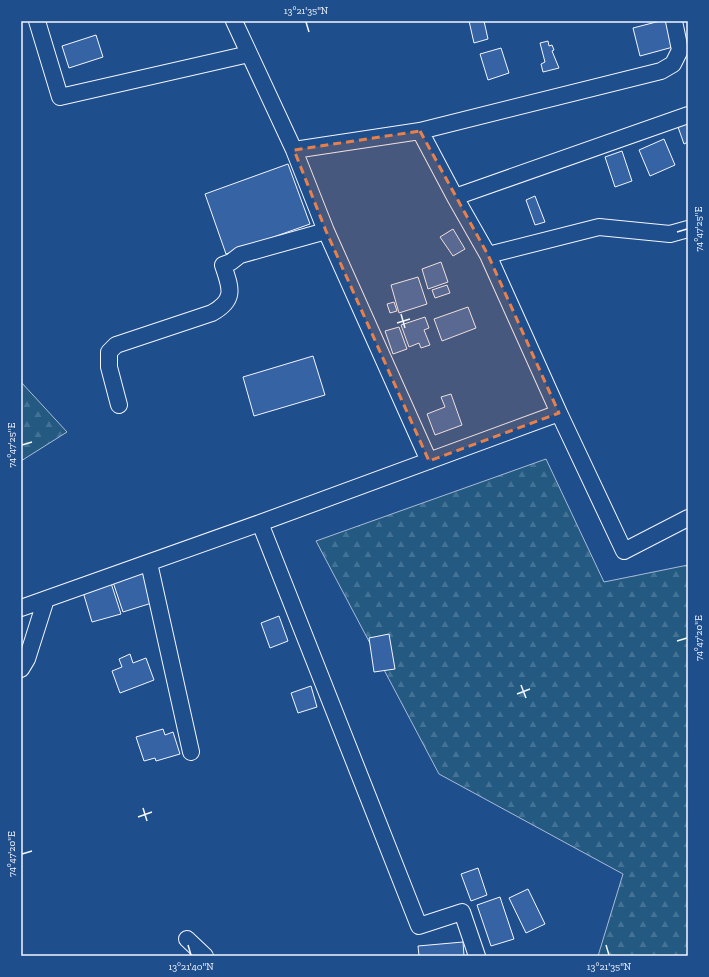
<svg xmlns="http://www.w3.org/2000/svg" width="709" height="977" viewBox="0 0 709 977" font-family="'Zilla Slab',serif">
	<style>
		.forest { fill: url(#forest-firs); stroke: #a8bbd7 }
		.building { fill: #3563a3; stroke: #f2f6ff }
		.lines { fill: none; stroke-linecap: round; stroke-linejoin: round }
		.minor-casing { stroke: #f2f6ff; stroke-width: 18 }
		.minor { stroke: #1f4e8c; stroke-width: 16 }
		.marked { fill: #ea8049; fill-opacity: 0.2; stroke: #ea8049; stroke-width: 3; stroke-dasharray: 8 5; stroke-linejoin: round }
		.ticks { fill: none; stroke: #f2f6ff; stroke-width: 1.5 }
		.neatline { fill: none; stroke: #f2f6ff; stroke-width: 1.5 }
		.ticks-label { font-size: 10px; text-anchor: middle; fill: #f2f6ff }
	</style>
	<defs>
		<pattern id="forest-firs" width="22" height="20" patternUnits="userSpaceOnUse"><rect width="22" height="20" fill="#245a82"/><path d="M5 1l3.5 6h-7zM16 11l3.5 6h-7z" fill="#447295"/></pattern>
	</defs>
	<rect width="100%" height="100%" fill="#1f4e8c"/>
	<path class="forest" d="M 21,382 L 67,432 L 21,461 Z
		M 546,459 L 604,582 L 688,565 L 688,956 L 598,956 L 623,874 L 439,774 L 316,541 Z"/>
	<path class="building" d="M 469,21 L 484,21 L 488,39 L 474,43 Z
		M 660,21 L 666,21 L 673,47 L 640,56 L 633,28 Z
		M 96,35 L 103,57 L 69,68 L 62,46 Z
		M 548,41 L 549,46 L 552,45 L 554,50 L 552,51 L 559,68 L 543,72 L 541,64 L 545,62 L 540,43 Z
		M 501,48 L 509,73 L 488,80 L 480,54 Z
		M 688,123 L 688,142 L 684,144 L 678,127 Z
		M 664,139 L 675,165 L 650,176 L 639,150 Z
		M 622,151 L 632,181 L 615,187 L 605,157 Z
		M 288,164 L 310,224 L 226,254 L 205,194 Z
		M 535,196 L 545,222 L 535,225 L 526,200 Z
		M 453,229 L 465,249 L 453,256 L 440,237 Z
		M 441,262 L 448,282 L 428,289 L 422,269 Z
		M 418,277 L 427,304 L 399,313 L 391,285 Z
		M 447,285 L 450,293 L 435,298 L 432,290 Z
		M 394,302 L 397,311 L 390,313 L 387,304 Z
		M 468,307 L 476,328 L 442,341 L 434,319 Z
		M 425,317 L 429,328 L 424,330 L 430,345 L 421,348 L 419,343 L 409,347 L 401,325 Z
		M 399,327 L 407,349 L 393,354 L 385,331 Z
		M 313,356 L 325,395 L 254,416 L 243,377 Z
		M 451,394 L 462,425 L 435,435 L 427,414 L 445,407 L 441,397 Z
		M 144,571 L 155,602 L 123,612 L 113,582 Z
		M 111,583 L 121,614 L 92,622 L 83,592 Z
		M 279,616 L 288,641 L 270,648 L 261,623 Z
		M 389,634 L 395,669 L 374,672 L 369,638 Z
		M 130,654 L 133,663 L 146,658 L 154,680 L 120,693 L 112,671 L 122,667 L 119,659 Z
		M 311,686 L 317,707 L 298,713 L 291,693 Z
		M 163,729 L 165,735 L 173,732 L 180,754 L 156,761 L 155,758 L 144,761 L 136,737 Z
		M 478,868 L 487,895 L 471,901 L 461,874 Z
		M 528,889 L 545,924 L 526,933 L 509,898 Z
		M 500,897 L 514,939 L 491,946 L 477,905 Z
		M 463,942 L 464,956 L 419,956 L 418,946 Z"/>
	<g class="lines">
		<g class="minor-casing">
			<path id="minor" d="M 37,21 L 60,97 L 249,54
				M 234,21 L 294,150 L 420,131 L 455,197 L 488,255
				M 420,131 L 661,71 L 673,64 L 680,50 L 674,21
				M 294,150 L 326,231 L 429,461
				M 455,197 L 688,115
				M 119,405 L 109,367 L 109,352 L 116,345 L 212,313 C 237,299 230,287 223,265 L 231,262 L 240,255 L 326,231
				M 559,413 L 624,551 L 688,518
				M 149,563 L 191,752
				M 21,608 L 260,523
				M 21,669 L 27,659 L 46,599
				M 187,939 L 205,956
				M 477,956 L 462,912 L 419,926 L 260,523 L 559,413 L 488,255 L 599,227 L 670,234 L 688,229"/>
		</g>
		<use href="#minor" class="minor"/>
	</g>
	<path class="marked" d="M 420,131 L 488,255 L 559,413 L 429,461 L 326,231 L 294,150 Z"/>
	<path class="ticks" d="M 306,22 L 309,32M 677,232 L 687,229M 401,314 L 405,328M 397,323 L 410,319M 22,445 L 32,442M 677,641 L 687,638M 521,685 L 526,698M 517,694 L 530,689M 143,808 L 147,821M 138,817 L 152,812M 22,854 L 32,851M 188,945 L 191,955M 606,945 L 609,955"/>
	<rect width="709" height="977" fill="none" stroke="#1f4e8c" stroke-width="44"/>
	<rect x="22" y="22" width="665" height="933" class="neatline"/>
	<g class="ticks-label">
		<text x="306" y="14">13°21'35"N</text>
		<text transform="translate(698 229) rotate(-90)" y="4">74°47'25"E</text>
		<text transform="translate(11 445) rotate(-90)" y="4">74°47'25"E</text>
		<text transform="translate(698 638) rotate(-90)" y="4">74°47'20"E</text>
		<text transform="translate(11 854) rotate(-90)" y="4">74°47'20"E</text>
		<text x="191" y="970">13°21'40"N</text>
		<text x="609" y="970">13°21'35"N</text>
	</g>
</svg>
